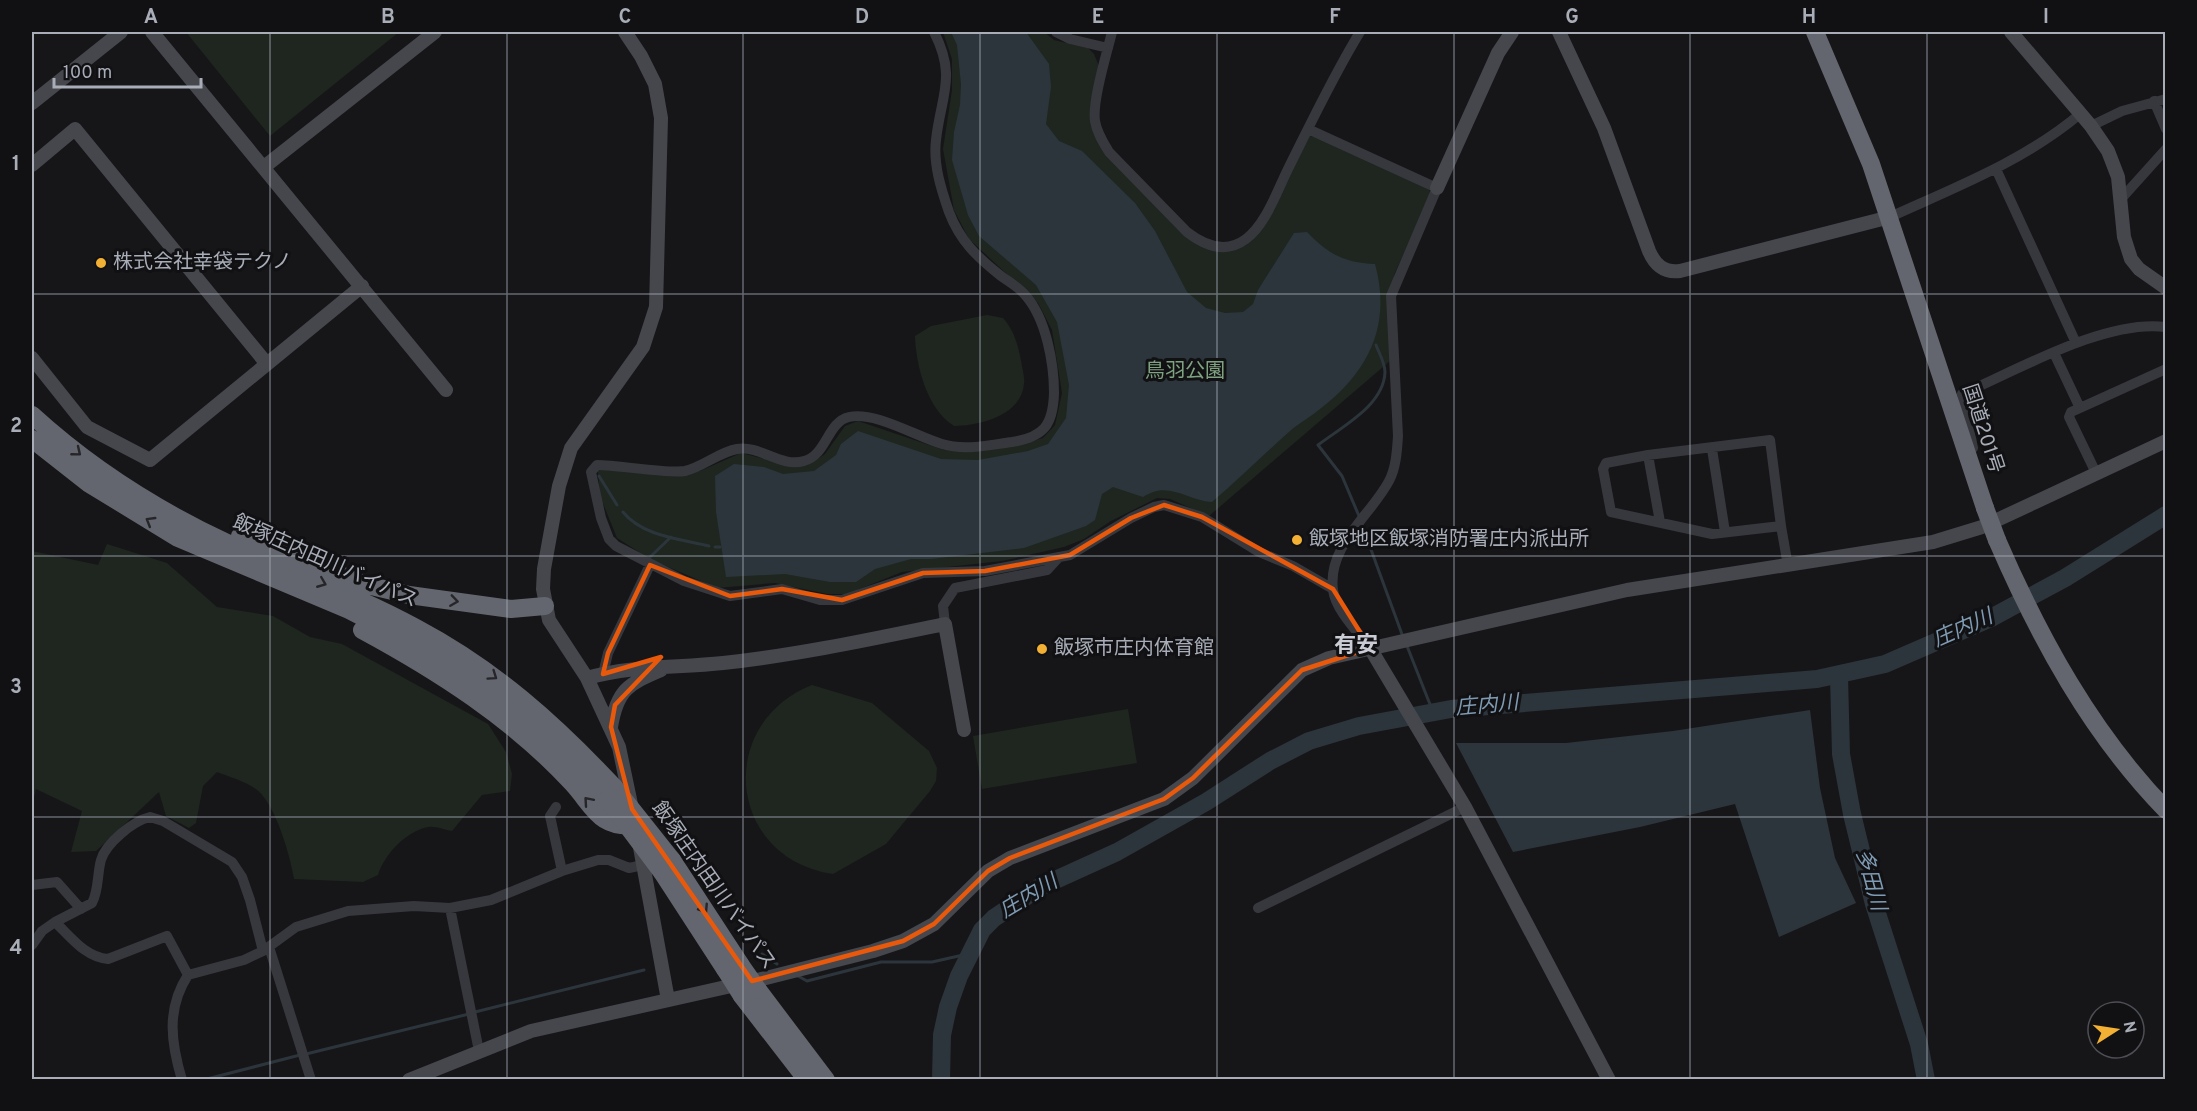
<svg xmlns="http://www.w3.org/2000/svg" width="2197" height="1111" viewBox="0 0 2197 1111" font-family="Overpass,'Noto Sans JP',sans-serif">
	<style>
		.green { fill: #1e261f }
		.water { fill: #2c353c }
		.lines { fill: none; stroke-linecap: round; stroke-linejoin: round }
		.stream { stroke: #2c353c; stroke-width: 3 }
		.river { stroke: #2c353c; stroke-width: 18 }
		.street { stroke: #37383d; stroke-width: 10 }
		.secondary { stroke: #45474d; stroke-width: 14 }
		.highway { stroke: #63666e; stroke-width: 18 }
		.highway-bridge { stroke: #63666e; stroke-width: 18 }
		.oneway { stroke: #26262a }
		.marked { fill: none; stroke: #e8590c; stroke-width: 4.5; stroke-linejoin: round }
		.grid { fill: none; stroke: #a8adb8; stroke-width: 1.5; stroke-opacity: 0.55 }
		.poi-dot { fill: #f2b134; stroke: #111113; stroke-width: 2 }
		.labels { text-anchor: middle; dominant-baseline: central; stroke-width: 6; stroke-linejoin: round; paint-order: stroke }
		.poi-label { font-size: 20px; fill: #a8adb8; stroke: #111113; text-anchor: start }
		.park-label { font-size: 20px; fill: #7fa381; stroke: #111113 }
		.street-label { font-size: 20px; fill: #a8adb8; stroke: #111113 }
		.water-label { font-size: 21px; font-style: italic; fill: #7f9bb3; stroke: #111113 }
		.quarter-label { font-size: 22px; font-weight: bold; fill: #c9ccd4; stroke: #111113 }
		.neatline { fill: none; stroke: #a8adb8; stroke-width: 2 }
		.grid-label { font-size: 20px; text-anchor: middle; font-weight: bold; fill: #a8adb8 }
	</style>
	<rect width="100%" height="100%" fill="#161618"/>
	<path class="green" d="M 186,32 L 399,32 L 270,136 Z
		M 943,32 L 1044,32 L 1054,40 L 1088,48 L 1094,54 L 1099,66 L 1094,94 L 1102,146 L 1184,233 L 1231,250 L 1246,245 L 1257,235 L 1309,136 L 1319,137 L 1429,189 L 1431,195 L 1394,275 L 1390,361 L 1209,516 L 1170,499 L 1157,498 L 1111,521 L 1084,539 L 1064,547 L 1002,561 L 902,572 L 847,594 L 827,594 L 775,583 L 717,588 L 650,559 L 617,538 L 600,496 L 598,471 L 603,469 L 700,471 L 741,453 L 793,466 L 810,464 L 825,454 L 845,426 L 858,421 L 944,450 L 969,452 L 1026,443 L 1043,438 L 1055,425 L 1062,393 L 1052,330 L 1038,303 L 969,239 L 954,210 L 943,149 L 952,90 L 952,59 Z
		M 987,315 L 1003,318 C 1014,330 1018,345 1021,361 C 1022,368 1025,377 1024,384 C 1021,416 979,426 954,426 C 927,409 916,366 915,336 L 931,326 Z
		M 107,544 L 167,563 L 217,607 L 273,616 L 310,637 L 342,644 L 488,724 L 506,752 L 512,774 L 510,791 L 482,795 L 452,831 C 445,830 436,826 428,827 C 406,831 384,855 378,875 L 363,882 L 294,879 C 290,855 278,815 263,796 C 253,783 232,778 217,772 L 203,786 L 196,823 L 189,828 L 166,816 L 159,792 L 96,851 L 71,852 L 82,811 L 36,789 L 32,806 L 32,551 L 98,565 Z
		M 812,685 L 872,703 L 929,751 L 937,768 L 936,781 L 930,791 L 886,844 L 833,874 C 728,859 714,724 812,685 Z
		M 1128,709 L 1137,763 L 982,789 L 973,736 Z"/>
	<path class="water" d="M 951,32 L 1026,32 L 1049,64 L 1051,87 L 1046,124 L 1059,141 L 1082,151 L 1135,203 L 1155,231 L 1187,292 L 1206,308 L 1225,313 L 1243,312 L 1253,304 L 1258,290 L 1294,233 L 1307,232 C 1328,254 1345,263 1375,264 C 1392,326 1368,372 1320,409 C 1311,417 1300,422 1290,431 C 1264,454 1239,479 1212,502 C 1185,500 1169,480 1143,497 L 1113,487 L 1102,494 L 1095,520 L 1086,526 L 1024,548 L 931,559 L 911,559 L 875,569 L 856,582 L 830,582 L 785,574 L 726,577 L 716,512 L 715,476 L 734,464 L 764,467 L 783,474 L 814,471 L 836,455 L 841,444 L 858,431 L 941,459 L 978,460 L 1028,451 L 1048,444 L 1066,418 L 1069,385 L 1057,322 L 1036,285 L 979,236 L 968,215 L 952,160 L 954,132 L 960,105 L 961,84 L 957,45 Z
		M 1810,710 L 1820,788 L 1835,858 L 1856,903 L 1779,937 L 1735,804 L 1640,827 L 1513,852 L 1456,743 L 1566,743 L 1673,731 Z"/>
	<g class="lines">
		<path class="stream" d="M 599,476 L 617,505
			M 623,512 C 642,536 680,539 709,546
			M 1359,516 L 1342,476 L 1318,445 C 1343,426 1384,405 1385,372 C 1385,363 1379,353 1376,345
			M 1362,525 L 1403,637
			M 715,547 L 720,547
			M 649,558 L 671,537
			M 1407,646 L 1433,712
			M 762,954 L 777,964
			M 798,976 L 807,981 L 881,962 L 932,962 L 972,953
			M 475,1012 L 644,970
			M 306,1054 L 469,1014
			M 32,1079 L 34,1080
			M 203,1080 L 300,1055"/>
		<path class="river" d="M 1839,676 L 1841,754 L 1852,814 L 1874,904 L 1919,1044 L 1926,1080
			M 941,1080 L 942,1035 L 948,1007 L 959,976 L 982,930 L 994,918 L 1040,887 L 1117,852 L 1206,802 L 1270,761 L 1309,741 L 1359,726 L 1451,709 L 1817,679 L 1885,664 L 1991,618 L 2065,578 L 2166,515"/>
		<path class="street" d="M 934,32 C 957,77 941,95 936,140 C 933,164 941,189 949,212 C 960,241 977,257 1001,276 C 1009,282 1020,288 1026,296 C 1046,319 1054,363 1054,393 C 1053,425 1044,437 1012,442 C 989,445 965,451 942,444 C 917,437 875,411 849,417 C 827,422 827,455 804,461 C 781,468 760,445 737,449 C 719,452 703,467 685,471 C 669,474 618,465 597,465 L 591,472 L 601,518 L 609,539 L 616,546 L 684,581 L 730,596 L 782,589 L 820,600 L 842,600 L 923,573 L 985,571 L 1070,555 L 1131,518 L 1154,507 L 1164,505 L 1202,517 L 1259,552 L 1293,566 L 1333,589
			M 1056,32 L 1070,39 L 1108,48
			M 1112,32 C 1107,53 1092,101 1095,121 C 1097,133 1103,142 1109,152 L 1187,232 C 1205,246 1226,254 1246,239 C 1266,224 1277,191 1288,169 C 1311,123 1333,76 1360,32
			M 2154,101 L 2166,129
			M 2091,126 L 2122,111 L 2166,99
			M 1308,129 L 1437,188 L 1391,296 L 1398,436 C 1397,451 1396,468 1389,481 C 1371,515 1327,546 1333,590 C 1336,611 1358,632 1370,648
			M 1996,169 L 2076,343
			M 2121,199 L 2166,149
			M 1890,217 C 1956,187 2024,161 2080,114
			M 2054,353 L 2080,408 L 2166,369
			M 2080,408 L 2071,412 L 2069,417 L 2096,473
			M 1770,440 L 1781,526 L 1712,534 L 1611,512 L 1603,469 L 1606,463 L 1648,455 Z
			M 1973,448 L 1962,394 C 2018,370 2105,319 2166,327
			M 1712,449 L 1725,532
			M 1648,455 L 1660,522
			M 1781,526 L 1788,566
			M 945,624 L 943,606 L 955,588 L 1047,570 L 1059,557
			M 603,674 L 608,653 L 650,565
			M 556,807 L 550,816 L 562,871
			M 32,885 L 57,882 L 81,909
			M 450,908 L 479,1051
			M 1258,908 L 1465,807
			M 55,922 L 92,903 C 99,890 97,874 101,860 C 106,843 133,821 150,817 L 163,821 L 232,862 L 242,877 L 250,900 L 263,951
			M 32,945 L 42,931 L 55,922 C 71,937 85,957 108,959 L 167,936 L 188,975
			M 269,947 L 311,1080
			M 182,1080 C 171,1043 166,1009 188,975 L 244,960 L 263,951 L 296,927 L 348,911 L 414,906 L 450,908 L 491,900 L 562,871 L 598,860 L 609,860 L 629,868 L 643,865"/>
		<path class="secondary" d="M 152,32 L 446,390
			M 625,32 L 641,56 L 655,84 L 661,118 L 656,307 L 643,347 L 571,448 L 559,486 L 544,569 L 543,589 L 549,620 L 587,678 L 619,747 L 632,809
			M 1559,32 L 1604,128 L 1649,251 C 1655,265 1664,273 1680,271 L 1890,217
			M 2011,32 L 2091,126 L 2108,151 L 2118,177 L 2124,237 L 2131,259 L 2139,269 L 2166,288
			M 32,103 L 121,32
			M 32,165 L 75,129 L 267,364
			M 264,167 L 435,32
			M 1437,188 L 1498,53 L 1512,32
			M 32,358 L 87,427 L 150,460 L 362,286
			M 1370,648 L 1465,807 L 1609,1080
			M 587,678 C 632,665 677,668 723,663 C 798,655 872,639 945,624 L 964,730
			M 611,727 C 617,690 628,684 661,670
			M 639,842 L 668,1000
			M 409,1080 L 531,1031 L 766,978 L 873,951 L 903,941 L 934,924 L 988,871 L 1010,858 L 1164,799 L 1193,778 L 1302,670 L 1329,658 L 1627,590 L 1933,542 L 1982,527 L 2166,441"/>
		<path class="highway" d="M 1815,32 L 1871,164 L 1985,508
			M 32,415 C 90,468 158,511 229,544 C 291,573 356,595 416,628 C 495,670 554,723 614,787
			M 32,439 L 88,483 L 178,538 L 349,610 L 415,644 L 483,687 L 550,742 L 608,800
			M 240,536 L 363,584 L 409,595 L 511,609 L 545,606
			M 1997,540 C 2039,637 2091,733 2166,810
			M 362,630 C 438,671 513,719 572,783 C 594,807 599,829 636,825
			M 672,860 L 740,964
			M 662,872 L 725,969
			M 758,990 L 826,1080
			M 742,996 L 807,1080"/>
		<path class="highway-bridge" d="M 1985,508 L 1997,540
			M 614,787 L 672,860
			M 608,800 L 662,872
			M 740,964 L 758,990
			M 725,969 L 742,996"/>
	</g>
	<defs><path id="oneway-chevron" d="M-2-3.5L2.5 0L-2 3.5" fill="none" stroke-width="1.6" stroke-linecap="round" stroke-linejoin="round" transform="scale(1.5)"/></defs>
	<g class="oneway">
		<use href="#oneway-chevron" transform="translate(77 452) rotate(39)"/>
		<use href="#oneway-chevron" transform="translate(150 521) rotate(-149)"/>
		<use href="#oneway-chevron" transform="translate(322 583) rotate(22)"/>
		<use href="#oneway-chevron" transform="translate(454 601) rotate(8)"/>
		<use href="#oneway-chevron" transform="translate(493 676) rotate(35)"/>
		<use href="#oneway-chevron" transform="translate(588 801) rotate(-131)"/>
		<use href="#oneway-chevron" transform="translate(704 909) rotate(57)"/>
	</g>
	<path class="marked" d="M 1164,505 L 1202,517 L 1333,589 L 1370,648 L 1302,670 L 1193,778 L 1164,799 L 1010,858 L 988,871 L 934,924 L 903,941 L 752,981 L 632,809 L 611,727 L 615,705 L 661,657 L 603,674 L 608,653 L 650,565 L 730,596 L 782,589 L 842,600 L 923,573 L 985,571 L 1070,555 L 1131,518 Z"/>
	<path class="grid" d="M 270,32 L 270,1080M 507,32 L 507,1080M 743,32 L 743,1080M 980,32 L 980,1080M 1217,32 L 1217,1080M 1454,32 L 1454,1080M 1690,32 L 1690,1080M 1927,32 L 1927,1080M 32,294 L 2166,294M 32,556 L 2166,556M 32,817 L 2166,817"/>
	<g class="poi-dot">
		<circle cx="101" cy="263" r="6"/>
		<circle cx="1297" cy="540" r="6"/>
		<circle cx="1042" cy="649" r="6"/>
	</g>
	<g class="labels">
		<g class="poi-label">
			<text x="113" y="263">株式会社幸袋テクノ</text>
			<text x="1309" y="540">飯塚地区飯塚消防署庄内派出所</text>
			<text x="1054" y="649">飯塚市庄内体育館</text>
		</g>
		<g class="park-label">
			<text x="1185" y="372">鳥羽公園</text>
		</g>
		<g class="street-label">
			<text transform="translate(1982 429) rotate(72)">国道201号</text>
			<text transform="translate(325 562) rotate(24)">飯塚庄内田川バイパス</text>
			<text transform="translate(713 886) rotate(55)">飯塚庄内田川バイパス</text>
		</g>
		<g class="water-label">
			<text transform="translate(1963 629) rotate(-24)">庄内川</text>
			<text transform="translate(1487 706) rotate(-5)">庄内川</text>
			<text transform="translate(1870 880) rotate(75)">多田川</text>
			<text transform="translate(1029 897) rotate(-31)">庄内川</text>
		</g>
		<g class="quarter-label">
			<text x="1356" y="646">有安</text>
		</g>
	</g>
	<rect width="2197" height="1111" fill="none" stroke="#111113" stroke-width="66"/>
	<g transform="translate(2116 1030) rotate(78)"><circle r="28" fill="#111113" stroke="#4d4f55" stroke-width="1.5"/>
	<path d="M0-4.5L10 22L0 15L-10 22Z" fill="#f2b134"/>
	<text y="-9" font-size="16" font-weight="bold" text-anchor="middle" fill="#a8adb8">N</text>
	</g>
	<path d="M54 78v9h147v-9" fill="none" stroke="#a8adb8" stroke-width="3"/>
	<text x="63" y="78" font-size="18" fill="#a8adb8" stroke="#111113" stroke-width="4.5" paint-order="stroke">100 m</text>
	<rect x="33" y="33" width="2131" height="1045" class="neatline"/>
	<g class="grid-label">
		<text x="151" y="23">A</text>
		<text x="388" y="23">B</text>
		<text x="625" y="23">C</text>
		<text x="862" y="23">D</text>
		<text x="1098" y="23">E</text>
		<text x="1335" y="23">F</text>
		<text x="1572" y="23">G</text>
		<text x="1809" y="23">H</text>
		<text x="2046" y="23">I</text>
		<text x="16" y="170">1</text>
		<text x="16" y="432">2</text>
		<text x="16" y="693">3</text>
		<text x="16" y="954">4</text>
	</g>
</svg>
